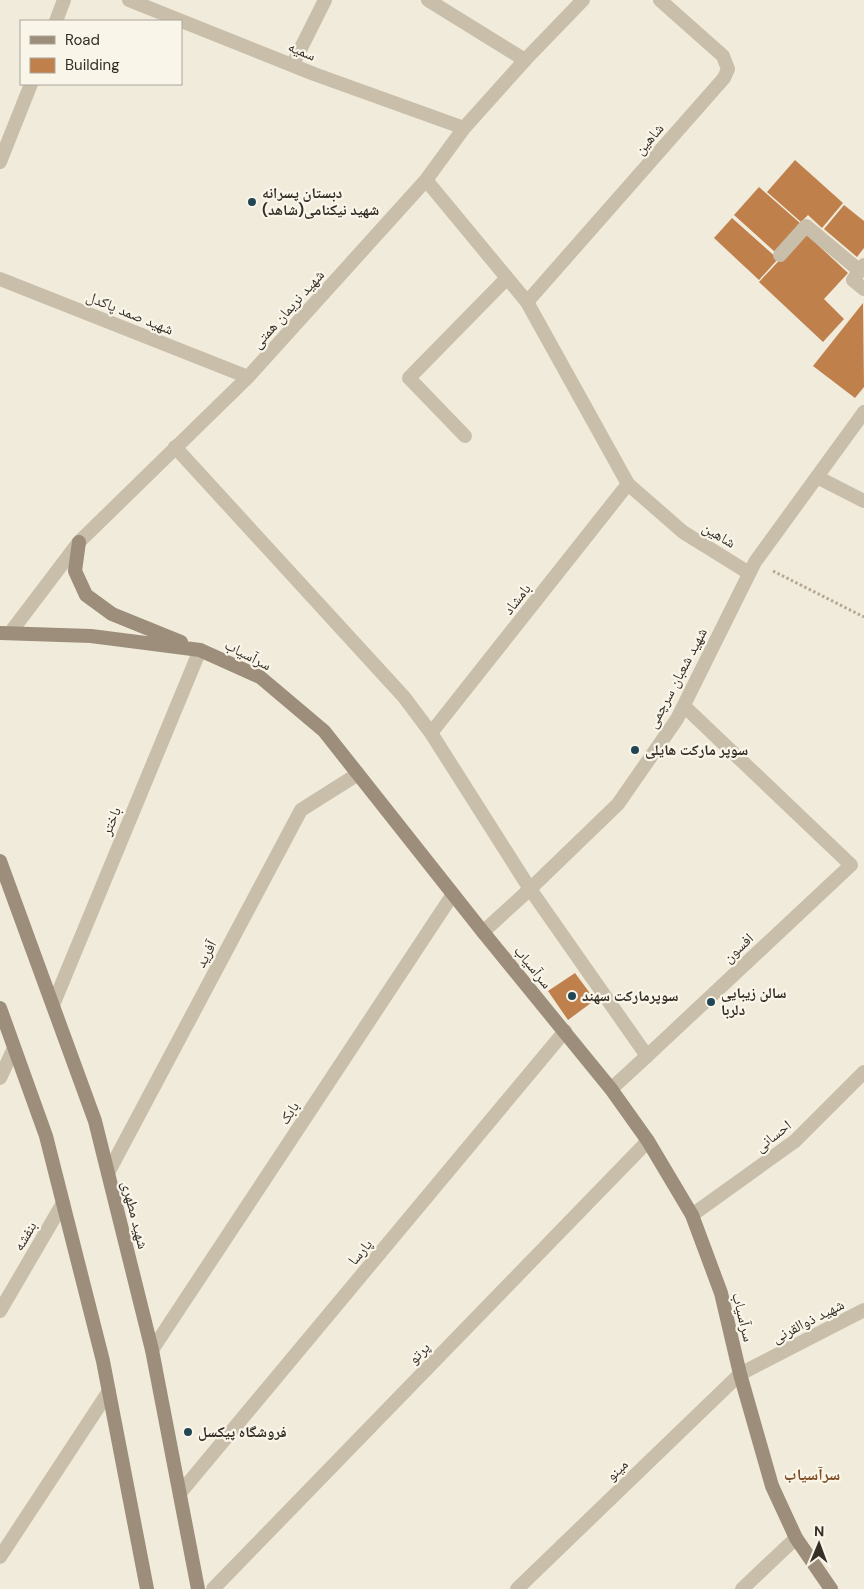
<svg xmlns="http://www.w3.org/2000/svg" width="864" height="1589" viewBox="0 0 864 1589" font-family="'DM Sans','Noto Naskh Arabic',sans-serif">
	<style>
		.building { fill: #bf804c }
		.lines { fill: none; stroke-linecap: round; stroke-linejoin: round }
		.path { stroke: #b4a893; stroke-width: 3; stroke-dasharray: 2.5 2.5; stroke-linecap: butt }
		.service { stroke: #c8bea9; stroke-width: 14 }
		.minor { stroke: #c8bea9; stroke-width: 14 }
		.secondary { stroke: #9c8e7a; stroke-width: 14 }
		.poi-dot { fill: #204655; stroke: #f9f5e9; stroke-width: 2 }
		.labels { text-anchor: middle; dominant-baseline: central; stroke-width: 4.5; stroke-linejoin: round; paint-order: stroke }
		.street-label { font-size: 15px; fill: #362f28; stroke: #f9f5e9 }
		.poi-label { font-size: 15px; font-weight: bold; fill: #362f28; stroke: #f9f5e9; text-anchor: start }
		.neighbourhood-label { font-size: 16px; font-weight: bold; fill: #804f26; stroke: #f9f5e9 }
	</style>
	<rect width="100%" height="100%" fill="#f1ebdc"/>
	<path class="building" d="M 795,160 L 843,203 L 822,228 L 808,215 L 801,222 L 767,192 Z
		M 759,187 L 800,223 L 775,252 L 734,215 Z
		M 844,205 L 864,221 L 864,248 L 857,257 L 824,229 Z
		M 732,218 L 778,259 L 759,280 L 714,238 Z
		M 805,233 L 848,273 L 824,299 L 844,319 L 823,342 L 759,282 Z
		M 863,303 L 864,387 L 855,398 L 813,366 Z
		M 575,973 L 595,1000 L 568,1020 L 548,991 Z"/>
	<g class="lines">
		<path class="path" d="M 773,571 L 864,617"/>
		<path class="service" d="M 428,0 L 525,60
			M 780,255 L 806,226 L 860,271
			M 527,302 L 724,78 L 728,69 L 723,56 L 660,0
			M 175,447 L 404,697 L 431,733 L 530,889
			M 817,477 L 864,501
			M 431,733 L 628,484 L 683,532 L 749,573
			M 53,1005 L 200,650
			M 647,1056 L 851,865 L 684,706
			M 0,1078 L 14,1048
			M 108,1173 L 301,810 L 358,774
			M 0,1311 L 63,1203
			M 152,1350 L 453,894
			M 180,1493 L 565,1031
			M 0,1557 L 109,1391
			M 213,1589 L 648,1141
			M 742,1589 L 796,1538"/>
		<path class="minor" d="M 129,0 L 314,74 L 464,128
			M 56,21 L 64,0
			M 293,64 L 325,0
			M 0,162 L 31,84
			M 426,180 L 527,302 L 628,484
			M 864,265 L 853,280 L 864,289
			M 0,279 L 248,377
			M 465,436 L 409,378 L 507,278
			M 10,633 L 79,542 L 248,377 L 426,180 L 464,128 L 525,60 L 583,0
			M 530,889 L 647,1056 L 611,1089
			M 483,932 L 530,889 L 618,804 L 677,719 L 755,562 L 864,412
			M 692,1215 L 795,1141 L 864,1072
			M 517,1589 L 740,1374 L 864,1310"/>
		<path class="secondary" d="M 79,542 L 75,571 L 86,595 L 112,614 L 181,642
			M 0,633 L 91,636 L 200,650 L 260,677 L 324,731 L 483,932 L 611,1089 L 648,1141 L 692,1215 L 721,1293 L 740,1374 L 772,1486 L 796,1538 L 831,1589
			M 0,861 L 95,1121 L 152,1350 L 198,1589
			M 0,1008 L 46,1136 L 103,1361 L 147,1589"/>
	</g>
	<g class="poi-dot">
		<circle cx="252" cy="202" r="5"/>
		<circle cx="635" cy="750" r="5"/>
		<circle cx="572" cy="996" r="5"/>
		<circle cx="711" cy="1002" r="5"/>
		<circle cx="188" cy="1432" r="5"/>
	</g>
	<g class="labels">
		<g class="street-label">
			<text transform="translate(302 51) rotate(22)">سمیه</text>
			<text transform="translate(649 139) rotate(-49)">شاهین</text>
			<text transform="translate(288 309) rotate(-48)">شهید نریمان همتی</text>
			<text transform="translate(130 313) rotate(22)">شهید صمد پاکدل</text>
			<text transform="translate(719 535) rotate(31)">شاهین</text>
			<text transform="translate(517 599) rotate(-52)">بامشاد</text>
			<text transform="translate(248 655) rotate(27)">سرآسیاب</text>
			<text transform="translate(677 678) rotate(-62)">شهید شعبان سرچمی</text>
			<text transform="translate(111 821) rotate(-67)">باختر</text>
			<text transform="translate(738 948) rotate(-43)">افسون</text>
			<text transform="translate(206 954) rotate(-62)">آفرید</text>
			<text transform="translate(533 967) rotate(51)">سرآسیاب</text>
			<text transform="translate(289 1113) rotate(-57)">بابک</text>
			<text transform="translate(773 1136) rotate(-38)">احسانی</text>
			<text transform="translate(135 1215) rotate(76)">شهید مطهری</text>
			<text transform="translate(25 1236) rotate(-60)">بنفشه</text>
			<text transform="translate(360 1252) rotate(-50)">پارسا</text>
			<text transform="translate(743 1317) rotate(76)">سرآسیاب</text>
			<text transform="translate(808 1321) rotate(-27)">شهید ذوالقرنی</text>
			<text transform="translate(419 1353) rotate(-46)">پرتو</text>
			<text transform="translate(617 1470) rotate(-44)">مینو</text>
		</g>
		<g class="poi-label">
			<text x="262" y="193">دبستان پسرانه<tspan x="262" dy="17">شهید نیکنامی(شاهد)</tspan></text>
			<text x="645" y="750">سوپر مارکت هایلی</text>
			<text x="721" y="993">سالن زیبایی<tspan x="721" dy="17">دلربا</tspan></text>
			<text x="582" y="996">سوپرمارکت سهند</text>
			<text x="198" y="1432">فروشگاه پیکسل</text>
		</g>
		<g class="neighbourhood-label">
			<text x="812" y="1474">سرآسیاب</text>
		</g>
	</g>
	<rect x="20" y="20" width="162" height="65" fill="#f9f5e9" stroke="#aba69c"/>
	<rect x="30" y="36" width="25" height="8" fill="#9c8e7a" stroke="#aba69c"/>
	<text x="65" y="45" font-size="15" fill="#362f28">Road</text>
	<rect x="30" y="58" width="25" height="15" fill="#bf804c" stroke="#aba69c"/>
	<text x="65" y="70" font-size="15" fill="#362f28">Building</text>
	<g transform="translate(819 1544) rotate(1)" stroke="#f9f5e9" stroke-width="4" paint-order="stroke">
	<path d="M0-4L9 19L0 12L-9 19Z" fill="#362f28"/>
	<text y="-8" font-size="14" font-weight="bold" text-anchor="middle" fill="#362f28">N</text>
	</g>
</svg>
